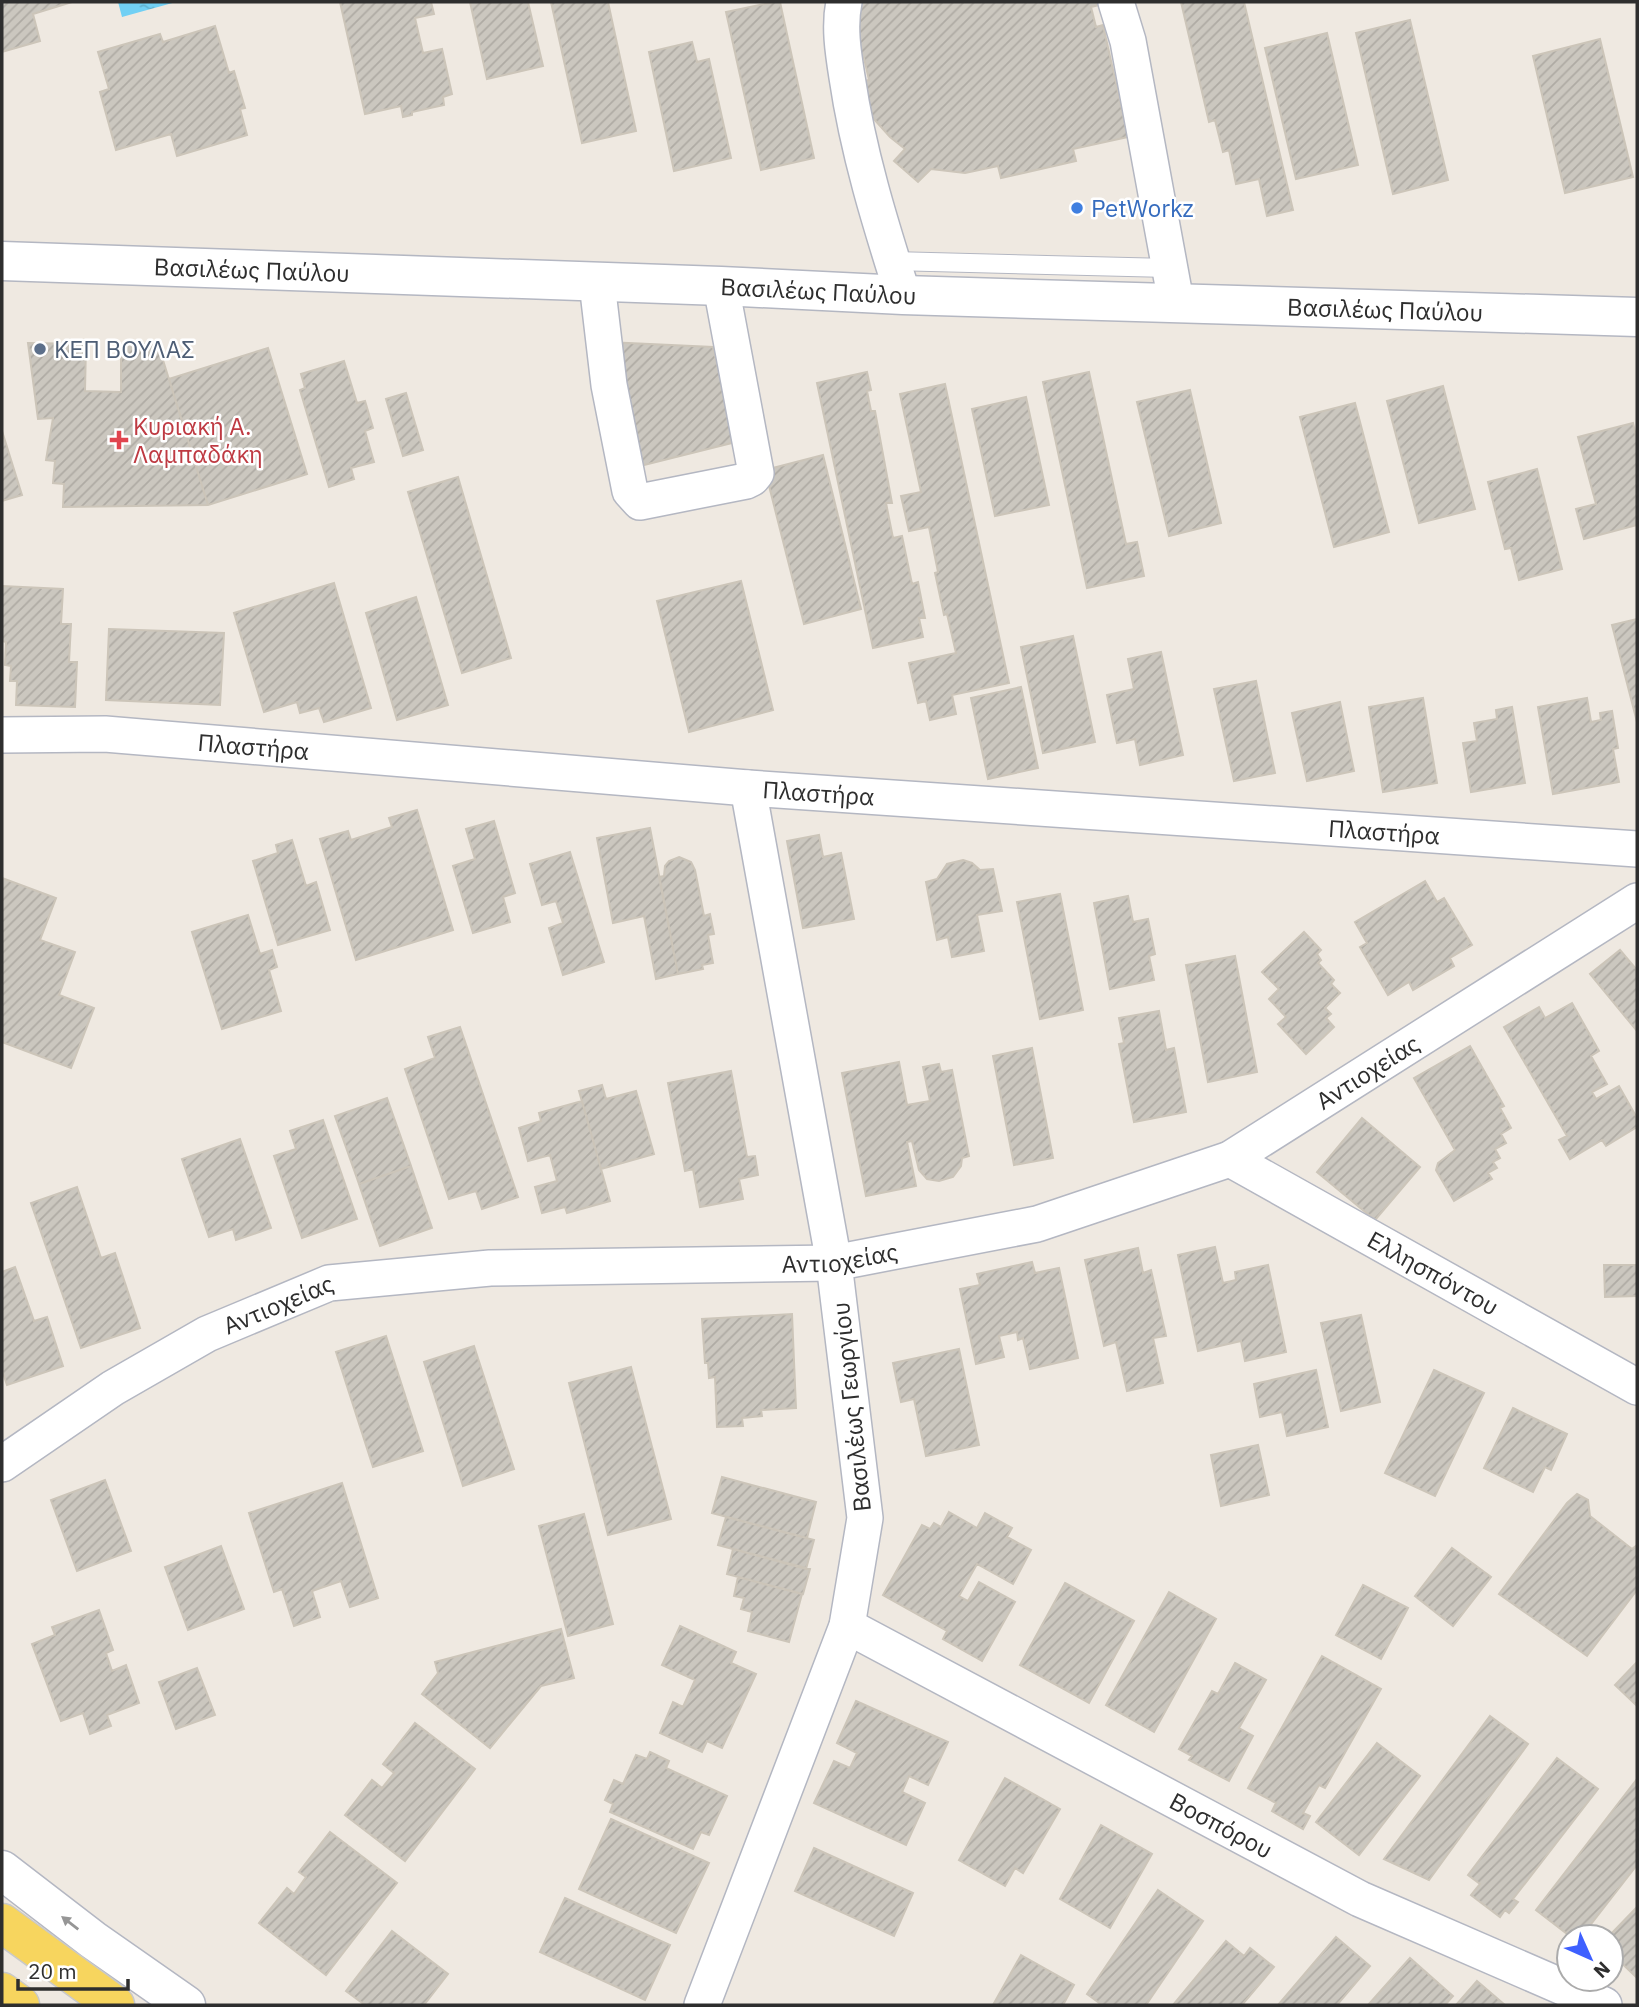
<svg xmlns="http://www.w3.org/2000/svg" width="1639" height="2007" viewBox="0 0 1639 2007" font-family="'IBM Plex Sans',sans-serif">
	<style>
		.water { fill: url(#water-ripples) }
		.building { fill: url(#building-hatch); stroke: #ccc5b9; stroke-width: 2 }
		.lines { fill: none; stroke-linecap: round; stroke-linejoin: round }
		.lane-casing { stroke: #b4b7c2; stroke-width: 20 }
		.street-casing { stroke: #b4b7c2; stroke-width: 38 }
		.secondary-casing { stroke: #b4b7c2; stroke-width: 41 }
		.primary-casing { stroke: #c9c9c9; stroke-width: 41 }
		.lane { stroke: #fff; stroke-width: 18 }
		.street { stroke: #fff; stroke-width: 35 }
		.secondary { stroke: #fff; stroke-width: 38 }
		.primary { stroke: #f7d55e; stroke-width: 38 }
		.oneway { fill: #969696 }
		.shop-dot { fill: #3f7fe0; stroke: #fff; stroke-width: 2.5 }
		.service-dot { fill: #5c6f8a; stroke: #fff; stroke-width: 2.5 }
		.health-dot { fill: #e0444e; stroke: #fff; stroke-width: 2.5 }
		.labels { text-anchor: middle; dominant-baseline: central; stroke-width: 5; stroke-linejoin: round; paint-order: stroke }
		.shop-label { font-size: 24px; fill: #366cbe; stroke: #fff; text-anchor: start }
		.street-label { font-size: 24px; fill: #2e2e2e; stroke: #fff }
		.service-label { font-size: 24px; fill: #4e5e75; stroke: #fff; text-anchor: start }
		.health-label { font-size: 24px; fill: #be3a42; stroke: #fff; text-anchor: start }
	</style>
	<defs>
		<pattern id="water-ripples" width="26" height="14" patternUnits="userSpaceOnUse" patternTransform="scale(1.75)"><rect width="26" height="14" fill="#71d0f4"/><path d="M2 4q2-2 4 0t4 0M15 11q2-2 4 0t4 0" fill="none" stroke="#62b3d2"/></pattern>
		<pattern id="building-hatch" width="6" height="6" patternUnits="userSpaceOnUse" patternTransform="scale(1.75)"><rect width="6" height="6" fill="#cbc7bf"/><path d="M-1 1l2-2M0 6l6-6M5 7l2-2" fill="none" stroke="#afaba4"/></pattern>
	</defs>
	<rect width="100%" height="100%" fill="#efe9e1"/>
	<path class="water" d="M 118,2 L 176,2 L 122,17 Z"/>
	<path class="building" d="M 2,2 L 72,2 L 33,14 L 40,41 L 2,52 Z
		M 340,2 L 431,2 L 434,14 L 415,18 L 423,53 L 442,49 L 452,94 L 443,97 L 444,105 L 412,112 L 412,115 L 403,117 L 401,106 L 365,114 Z
		M 470,2 L 528,2 L 543,66 L 487,79 Z
		M 551,2 L 608,2 L 636,131 L 582,143 Z
		M 774,2 L 780,2 L 814,158 L 761,170 L 726,12 Z
		M 857,2 L 1098,2 L 1099,5 L 1091,7 L 1096,27 L 1103,25 L 1128,137 L 1073,149 L 1076,161 L 1001,178 L 998,166 L 965,173 L 931,169 L 918,182 L 894,161 L 905,149 L 890,137 L 864,108 L 859,82 L 869,80 L 864,58 L 853,61 Z
		M 1181,2 L 1244,2 L 1293,210 L 1267,216 L 1259,179 L 1236,184 L 1229,150 L 1223,152 L 1215,120 L 1209,122 Z
		M 1410,20 L 1448,180 L 1393,194 L 1356,33 Z
		M 215,26 L 229,73 L 234,71 L 245,108 L 240,109 L 247,135 L 177,156 L 171,134 L 116,150 L 100,92 L 109,89 L 98,52 L 160,34 L 163,42 Z
		M 1327,33 L 1358,165 L 1296,179 L 1265,48 Z
		M 1600,39 L 1633,177 L 1565,193 L 1533,56 Z
		M 692,42 L 697,62 L 709,59 L 731,158 L 674,171 L 649,52 Z
		M 607,342 L 713,347 L 736,442 L 632,468 Z
		M 28,343 L 86,344 L 85,391 L 121,392 L 121,344 L 158,344 L 208,505 L 63,507 L 64,484 L 53,483 L 55,461 L 46,460 L 53,418 L 38,419 Z
		M 268,348 L 307,474 L 208,505 L 169,379 Z
		M 344,361 L 357,403 L 365,401 L 373,428 L 365,431 L 374,462 L 351,468 L 354,479 L 329,487 L 300,390 L 305,388 L 301,374 Z
		M 867,372 L 871,390 L 867,391 L 871,411 L 875,411 L 892,503 L 886,503 L 893,538 L 902,536 L 912,584 L 918,582 L 925,618 L 919,618 L 923,637 L 873,648 L 817,383 Z
		M 1089,372 L 1126,544 L 1137,542 L 1144,576 L 1087,588 L 1043,382 Z
		M 945,384 L 1009,683 L 952,695 L 956,714 L 930,720 L 926,701 L 918,703 L 909,663 L 956,653 L 947,614 L 944,615 L 935,573 L 938,572 L 929,527 L 909,531 L 901,496 L 921,492 L 900,394 Z
		M 1443,386 L 1475,509 L 1419,523 L 1387,401 Z
		M 1190,390 L 1221,523 L 1169,536 L 1137,402 Z
		M 406,393 L 423,450 L 403,456 L 386,399 Z
		M 1026,397 L 1049,505 L 995,516 L 972,409 Z
		M 1355,403 L 1389,532 L 1334,547 L 1300,417 Z
		M 1633,423 L 1637,440 L 1637,525 L 1584,539 L 1576,509 L 1596,504 L 1578,437 Z
		M 2,431 L 22,495 L 2,501 Z
		M 823,455 L 861,609 L 804,624 L 765,470 Z
		M 1537,469 L 1562,569 L 1519,580 L 1511,548 L 1505,549 L 1488,482 Z
		M 458,477 L 511,658 L 462,673 L 408,492 Z
		M 741,581 L 773,710 L 689,732 L 657,601 Z
		M 334,583 L 371,708 L 324,722 L 319,708 L 300,713 L 297,702 L 264,712 L 234,613 Z
		M 2,586 L 63,589 L 61,624 L 71,624 L 69,662 L 77,662 L 75,707 L 16,705 L 17,681 L 10,681 L 11,666 L 5,665 L 6,642 L 2,641 Z
		M 416,597 L 448,705 L 397,720 L 366,613 Z
		M 1637,619 L 1637,722 L 1612,625 Z
		M 109,629 L 224,633 L 220,705 L 106,700 Z
		M 1073,636 L 1095,742 L 1043,753 L 1021,647 Z
		M 1161,652 L 1183,755 L 1140,765 L 1135,739 L 1117,743 L 1107,695 L 1134,689 L 1128,659 Z
		M 1256,681 L 1275,773 L 1234,781 L 1214,689 Z
		M 1021,687 L 1038,768 L 988,779 L 971,698 Z
		M 1423,698 L 1437,783 L 1383,792 L 1369,707 Z
		M 1587,698 L 1591,722 L 1601,720 L 1600,713 L 1612,711 L 1618,748 L 1613,749 L 1619,782 L 1553,794 L 1538,707 Z
		M 1340,702 L 1354,771 L 1307,781 L 1292,713 Z
		M 1512,707 L 1525,783 L 1471,792 L 1463,743 L 1477,741 L 1474,723 L 1497,719 L 1496,710 Z
		M 417,810 L 453,930 L 356,960 L 320,839 L 348,831 L 351,840 L 392,827 L 389,818 Z
		M 494,821 L 515,893 L 503,897 L 510,922 L 473,933 L 453,866 L 475,859 L 466,829 Z
		M 650,828 L 678,974 L 656,979 L 644,916 L 613,923 L 597,838 Z
		M 819,835 L 823,857 L 841,853 L 854,919 L 803,928 L 787,841 Z
		M 292,840 L 306,886 L 316,882 L 330,930 L 278,945 L 253,861 L 278,853 L 276,845 Z
		M 570,852 L 604,962 L 563,975 L 549,928 L 563,923 L 556,901 L 542,905 L 530,864 Z
		M 679,857 L 691,862 L 695,870 L 704,916 L 710,914 L 714,934 L 708,935 L 713,963 L 702,965 L 703,969 L 678,974 L 659,877 L 664,876 L 665,866 L 669,861 Z
		M 963,860 L 972,863 L 980,870 L 993,869 L 1002,911 L 977,915 L 984,951 L 952,957 L 948,937 L 937,940 L 926,882 L 937,879 L 947,864 Z
		M 2,878 L 56,898 L 40,940 L 75,952 L 59,995 L 94,1008 L 71,1068 L 2,1042 Z
		M 1425,881 L 1437,902 L 1444,898 L 1472,945 L 1450,958 L 1454,966 L 1413,990 L 1409,982 L 1388,995 L 1360,947 L 1367,943 L 1355,922 Z
		M 1060,894 L 1083,1010 L 1040,1019 L 1017,902 Z
		M 1128,896 L 1133,922 L 1148,919 L 1155,954 L 1149,956 L 1154,980 L 1110,989 L 1094,903 Z
		M 248,915 L 260,954 L 272,950 L 277,967 L 269,970 L 281,1011 L 222,1029 L 192,932 Z
		M 1304,932 L 1321,950 L 1317,954 L 1321,960 L 1318,963 L 1334,980 L 1331,984 L 1340,993 L 1325,1008 L 1331,1014 L 1326,1018 L 1334,1027 L 1306,1054 L 1278,1024 L 1286,1017 L 1269,999 L 1279,989 L 1262,972 Z
		M 1620,950 L 1637,970 L 1637,1031 L 1590,974 Z
		M 1235,956 L 1257,1072 L 1208,1082 L 1186,965 Z
		M 1572,1003 L 1599,1051 L 1591,1056 L 1607,1084 L 1592,1092 L 1596,1099 L 1619,1086 L 1637,1118 L 1637,1127 L 1606,1146 L 1602,1140 L 1570,1159 L 1559,1140 L 1567,1136 L 1504,1027 L 1539,1007 L 1545,1018 Z
		M 1159,1011 L 1166,1050 L 1174,1048 L 1186,1112 L 1134,1122 L 1119,1044 L 1124,1043 L 1119,1018 Z
		M 460,1027 L 518,1197 L 482,1209 L 476,1191 L 449,1199 L 405,1069 L 435,1058 L 428,1037 Z
		M 1470,1046 L 1504,1106 L 1500,1108 L 1511,1128 L 1501,1134 L 1506,1143 L 1495,1149 L 1500,1158 L 1493,1162 L 1497,1168 L 1488,1173 L 1492,1179 L 1454,1201 L 1436,1170 L 1438,1163 L 1455,1150 L 1414,1078 Z
		M 1032,1048 L 1053,1158 L 1014,1165 L 993,1056 Z
		M 899,1062 L 907,1105 L 930,1101 L 923,1067 L 939,1064 L 941,1072 L 952,1070 L 969,1156 L 962,1158 L 961,1166 L 953,1177 L 939,1181 L 927,1179 L 919,1170 L 912,1141 L 907,1142 L 916,1186 L 866,1196 L 842,1073 Z
		M 731,1071 L 747,1157 L 755,1156 L 758,1175 L 739,1179 L 743,1199 L 700,1207 L 693,1169 L 685,1171 L 668,1083 Z
		M 602,1085 L 606,1099 L 636,1091 L 654,1154 L 601,1169 L 579,1091 Z
		M 387,1098 L 411,1166 L 359,1184 L 335,1116 Z
		M 582,1101 L 610,1201 L 567,1213 L 565,1207 L 542,1213 L 535,1187 L 557,1181 L 550,1155 L 528,1161 L 519,1128 L 541,1121 L 539,1113 Z
		M 1362,1118 L 1420,1167 L 1375,1220 L 1317,1172 Z
		M 323,1120 L 357,1219 L 302,1238 L 274,1156 L 296,1149 L 290,1131 Z
		M 240,1139 L 271,1228 L 236,1240 L 233,1229 L 209,1237 L 182,1159 Z
		M 411,1166 L 432,1228 L 380,1246 L 359,1184 Z
		M 77,1187 L 101,1258 L 115,1253 L 140,1328 L 81,1348 L 31,1203 Z
		M 1215,1247 L 1223,1283 L 1236,1280 L 1235,1272 L 1268,1265 L 1286,1352 L 1245,1361 L 1241,1341 L 1198,1351 L 1178,1255 Z
		M 1138,1248 L 1143,1273 L 1151,1270 L 1166,1336 L 1153,1338 L 1163,1383 L 1127,1391 L 1116,1342 L 1104,1346 L 1085,1260 Z
		M 1032,1262 L 1035,1273 L 1059,1268 L 1078,1358 L 1030,1369 L 1023,1338 L 1018,1340 L 1017,1332 L 999,1336 L 1004,1357 L 976,1364 L 960,1289 L 980,1285 L 977,1274 Z
		M 1604,1265 L 1637,1265 L 1637,1296 L 1605,1297 Z
		M 15,1267 L 34,1321 L 47,1317 L 63,1366 L 7,1385 L 2,1370 L 2,1272 Z
		M 792,1314 L 796,1408 L 761,1410 L 762,1416 L 742,1418 L 743,1426 L 717,1427 L 715,1377 L 709,1378 L 708,1363 L 705,1363 L 702,1319 Z
		M 1361,1315 L 1380,1402 L 1341,1411 L 1321,1323 Z
		M 386,1336 L 423,1451 L 373,1467 L 336,1352 Z
		M 474,1346 L 514,1469 L 463,1486 L 424,1362 Z
		M 959,1349 L 979,1445 L 926,1456 L 914,1399 L 901,1402 L 893,1363 Z
		M 631,1367 L 671,1519 L 608,1535 L 569,1383 Z
		M 1316,1370 L 1328,1427 L 1287,1436 L 1282,1412 L 1260,1417 L 1254,1384 Z
		M 1434,1370 L 1484,1393 L 1435,1496 L 1385,1473 Z
		M 1513,1408 L 1567,1434 L 1551,1470 L 1545,1467 L 1533,1492 L 1484,1468 Z
		M 1258,1445 L 1269,1495 L 1221,1506 L 1211,1455 Z
		M 722,1477 L 816,1502 L 807,1538 L 712,1513 Z
		M 105,1480 L 131,1551 L 77,1571 L 51,1500 Z
		M 342,1483 L 378,1598 L 350,1607 L 341,1581 L 312,1591 L 320,1617 L 294,1626 L 282,1589 L 274,1592 L 249,1513 Z
		M 1577,1494 L 1588,1500 L 1590,1516 L 1632,1549 L 1637,1545 L 1637,1590 L 1587,1656 L 1499,1594 L 1567,1503 Z
		M 949,1512 L 977,1528 L 985,1513 L 1012,1528 L 1007,1537 L 1031,1550 L 1013,1584 L 977,1564 L 959,1596 L 968,1601 L 979,1582 L 1015,1602 L 982,1661 L 943,1639 L 947,1631 L 883,1595 L 922,1525 L 930,1529 L 934,1523 L 941,1527 Z
		M 584,1514 L 613,1624 L 568,1636 L 539,1526 Z
		M 726,1517 L 814,1540 L 806,1569 L 718,1545 Z
		M 221,1546 L 244,1609 L 188,1630 L 165,1567 Z
		M 1452,1548 L 1491,1577 L 1453,1626 L 1415,1596 Z
		M 733,1549 L 810,1569 L 803,1594 L 727,1574 Z
		M 738,1577 L 802,1594 L 789,1642 L 748,1631 L 752,1612 L 741,1609 L 744,1598 L 734,1596 Z
		M 1065,1583 L 1134,1621 L 1089,1703 L 1020,1665 Z
		M 1363,1585 L 1408,1608 L 1381,1659 L 1336,1635 Z
		M 1169,1592 L 1216,1619 L 1154,1732 L 1106,1705 Z
		M 99,1610 L 113,1650 L 106,1653 L 112,1671 L 126,1665 L 139,1703 L 107,1715 L 111,1726 L 90,1734 L 83,1713 L 61,1721 L 32,1644 L 55,1635 L 52,1627 Z
		M 680,1626 L 736,1652 L 731,1663 L 756,1674 L 722,1748 L 707,1741 L 702,1752 L 660,1733 L 673,1702 L 683,1707 L 695,1680 L 662,1665 Z
		M 561,1629 L 574,1678 L 541,1686 L 490,1748 L 422,1694 L 438,1673 L 435,1662 Z
		M 1322,1656 L 1381,1689 L 1325,1788 L 1319,1785 L 1303,1813 L 1310,1816 L 1303,1829 L 1272,1811 L 1276,1803 L 1248,1788 Z
		M 1637,1662 L 1637,1706 L 1615,1685 Z
		M 1235,1663 L 1266,1680 L 1239,1728 L 1253,1736 L 1229,1781 L 1189,1760 L 1192,1756 L 1179,1749 L 1212,1691 L 1218,1694 Z
		M 197,1668 L 215,1715 L 176,1729 L 159,1682 Z
		M 856,1701 L 948,1742 L 928,1785 L 909,1776 L 902,1792 L 925,1803 L 906,1845 L 814,1803 L 834,1761 L 850,1768 L 857,1753 L 837,1743 Z
		M 1490,1716 L 1528,1744 L 1429,1880 L 1384,1859 Z
		M 415,1723 L 475,1769 L 405,1861 L 345,1815 L 372,1780 L 382,1788 L 394,1773 L 383,1764 Z
		M 1377,1743 L 1420,1776 L 1359,1855 L 1316,1822 Z
		M 650,1752 L 669,1761 L 666,1768 L 727,1796 L 709,1835 L 701,1832 L 693,1849 L 610,1812 L 613,1804 L 605,1800 L 614,1780 L 623,1784 L 636,1755 L 647,1759 Z
		M 1557,1758 L 1598,1789 L 1513,1899 L 1518,1902 L 1509,1913 L 1505,1910 L 1500,1917 L 1471,1895 L 1480,1884 L 1468,1875 Z
		M 1005,1778 L 1060,1809 L 1023,1873 L 1015,1868 L 1005,1886 L 959,1860 Z
		M 1637,1779 L 1637,1865 L 1581,1937 L 1571,1937 L 1536,1910 Z
		M 611,1819 L 709,1863 L 676,1933 L 579,1889 Z
		M 1101,1825 L 1152,1854 L 1110,1928 L 1060,1899 Z
		M 330,1832 L 397,1883 L 326,1975 L 259,1923 L 287,1888 L 294,1894 L 306,1877 L 299,1872 Z
		M 814,1848 L 913,1893 L 894,1936 L 795,1891 Z
		M 1158,1890 L 1203,1921 L 1146,2005 L 1102,2005 L 1087,1994 Z
		M 565,1898 L 670,1945 L 645,2000 L 540,1952 Z
		M 1637,1907 L 1637,1978 L 1611,1953 L 1611,1937 L 1608,1937 Z
		M 392,1931 L 448,1974 L 424,2005 L 365,2005 L 346,1991 Z
		M 1336,1937 L 1370,1966 L 1337,2005 L 1278,2005 Z
		M 1226,1941 L 1244,1956 L 1250,1948 L 1274,1967 L 1242,2005 L 1173,2005 Z
		M 1021,1955 L 1074,1985 L 1063,2005 L 993,2005 Z
		M 1410,1958 L 1453,1996 L 1445,2005 L 1368,2005 Z
		M 1477,1981 L 1505,2005 L 1456,2005 Z"/>
	<g class="lines">
		<g class="lane-casing">
			<path id="lane" d="M 892,261 L 1169,268"/>
		</g>
		<g class="street-casing">
			<g id="street">
				<path d="M 844,2 C 839,26 843,52 847,77 C 858,152 880,223 903,295"/>
				<path d="M 1116,2 L 1128,41 L 1176,302"/>
				<path d="M 597,283 L 609,385 L 630,491 L 640,502 L 746,481 L 752,478 L 756,473 L 721,286"/>
				<path id="s1" d="M 2,735 L 105,734 L 748,788 L 1637,849"/>
				<path id="s2" d="M 1230,1159 L 1637,1387"/>
				<path id="s3" d="M 2,1464 L 113,1388 L 207,1334 L 329,1283 L 490,1268 L 834,1263 L 1037,1224 L 1230,1159 L 1637,901"/>
				<path id="s4" d="M 847,1626 L 1360,1899 L 1604,2005"/>
				<path d="M 702,2005 L 847,1626 L 865,1518 L 834,1263 L 748,788"/>
			</g>
		</g>
		<g class="secondary-casing">
			<g id="secondary">
				<path id="s5" d="M 2,261 L 721,286 L 903,295 L 1637,317"/>
				<path d="M 2,1870 L 93,1940 L 186,2005"/>
			</g>
		</g>
		<g class="primary-casing">
			<path id="primary" d="M 2,1923 L 115,2005
				M 2,1992 L 20,2005"/>
		</g>
		<use href="#lane" class="lane"/>
		<use href="#street" class="street"/>
		<use href="#secondary" class="secondary"/>
		<use href="#primary" class="primary"/>
	</g>
	<defs><path id="oneway-solid" d="M-6-.8H1V-3.2L6.5 0L1 3.2V.8H-6Z" transform="scale(1.75)"/></defs>
	<use class="oneway" href="#oneway-solid" transform="translate(70 1923) rotate(-142)"/>
	<circle class="shop-dot" cx="1077" cy="208" r="7"/>
	<circle class="service-dot" cx="40" cy="349" r="7"/>
	<path class="health-dot" d="M115.5 429.5h7v7h7v7h-7v7h-7v-7h-7v-7h7z"/>
	<g class="labels">
		<g class="shop-label">
			<text x="1091" y="208">PetWorkz</text>
		</g>
		<g class="street-label">
			<text stroke="none"><textPath href="#s5" startOffset="250">Βασιλέως Παύλου</textPath></text>
			<text stroke="none"><textPath href="#s5" startOffset="817">Βασιλέως Παύλου</textPath></text>
			<text stroke="none"><textPath href="#s5" startOffset="1384">Βασιλέως Παύλου</textPath></text>
			<text stroke="none"><textPath href="#s1" startOffset="252">Πλαστήρα</textPath></text>
			<text stroke="none"><textPath href="#s1" startOffset="819">Πλαστήρα</textPath></text>
			<text stroke="none"><textPath href="#s1" startOffset="1386">Πλαστήρα</textPath></text>
			<text stroke="none"><textPath href="#s3" startOffset="1454">Αντιοχείας</textPath></text>
			<text stroke="none"><textPath href="#s3" startOffset="887">Αντιοχείας</textPath></text>
			<text stroke="none"><textPath href="#s2" startOffset="233">Ελλησπόντου</textPath></text>
			<text stroke="none"><textPath href="#s3" startOffset="320">Αντιοχείας</textPath></text>
			<text transform="translate(851 1407) rotate(-96)">Βασιλέως Γεωργίου</text>
			<text stroke="none"><textPath href="#s4" startOffset="424">Βοσπόρου</textPath></text>
		</g>
		<g class="service-label">
			<text x="54" y="349">ΚΕΠ ΒΟΥΛΑΣ</text>
		</g>
		<g class="health-label">
			<text x="133" y="426">Κυριακή Α.<tspan x="133" dy="28">Λαμπαδάκη</tspan></text>
		</g>
	</g>
	<rect width="1639" height="2007" fill="none" stroke="#2e2e2e" stroke-width="7"/>
	<g transform="translate(1590 1958) rotate(135)"><circle r="33" fill="#ffffff" stroke="#ababab" stroke-width="2"/>
	<path d="M0-5L12 26L0 18L-12 26Z" fill="#3e60ff"/>
	<text y="-10" font-size="19" font-weight="bold" text-anchor="middle" fill="#2e2e2e">N</text>
	</g>
	<path d="M18 1979v10h110v-10" fill="none" stroke="#2e2e2e" stroke-width="3.5"/>
	<text x="28" y="1979" font-size="21" fill="#2e2e2e" stroke="#ffffff" stroke-width="5" paint-order="stroke">20 m</text>
</svg>
